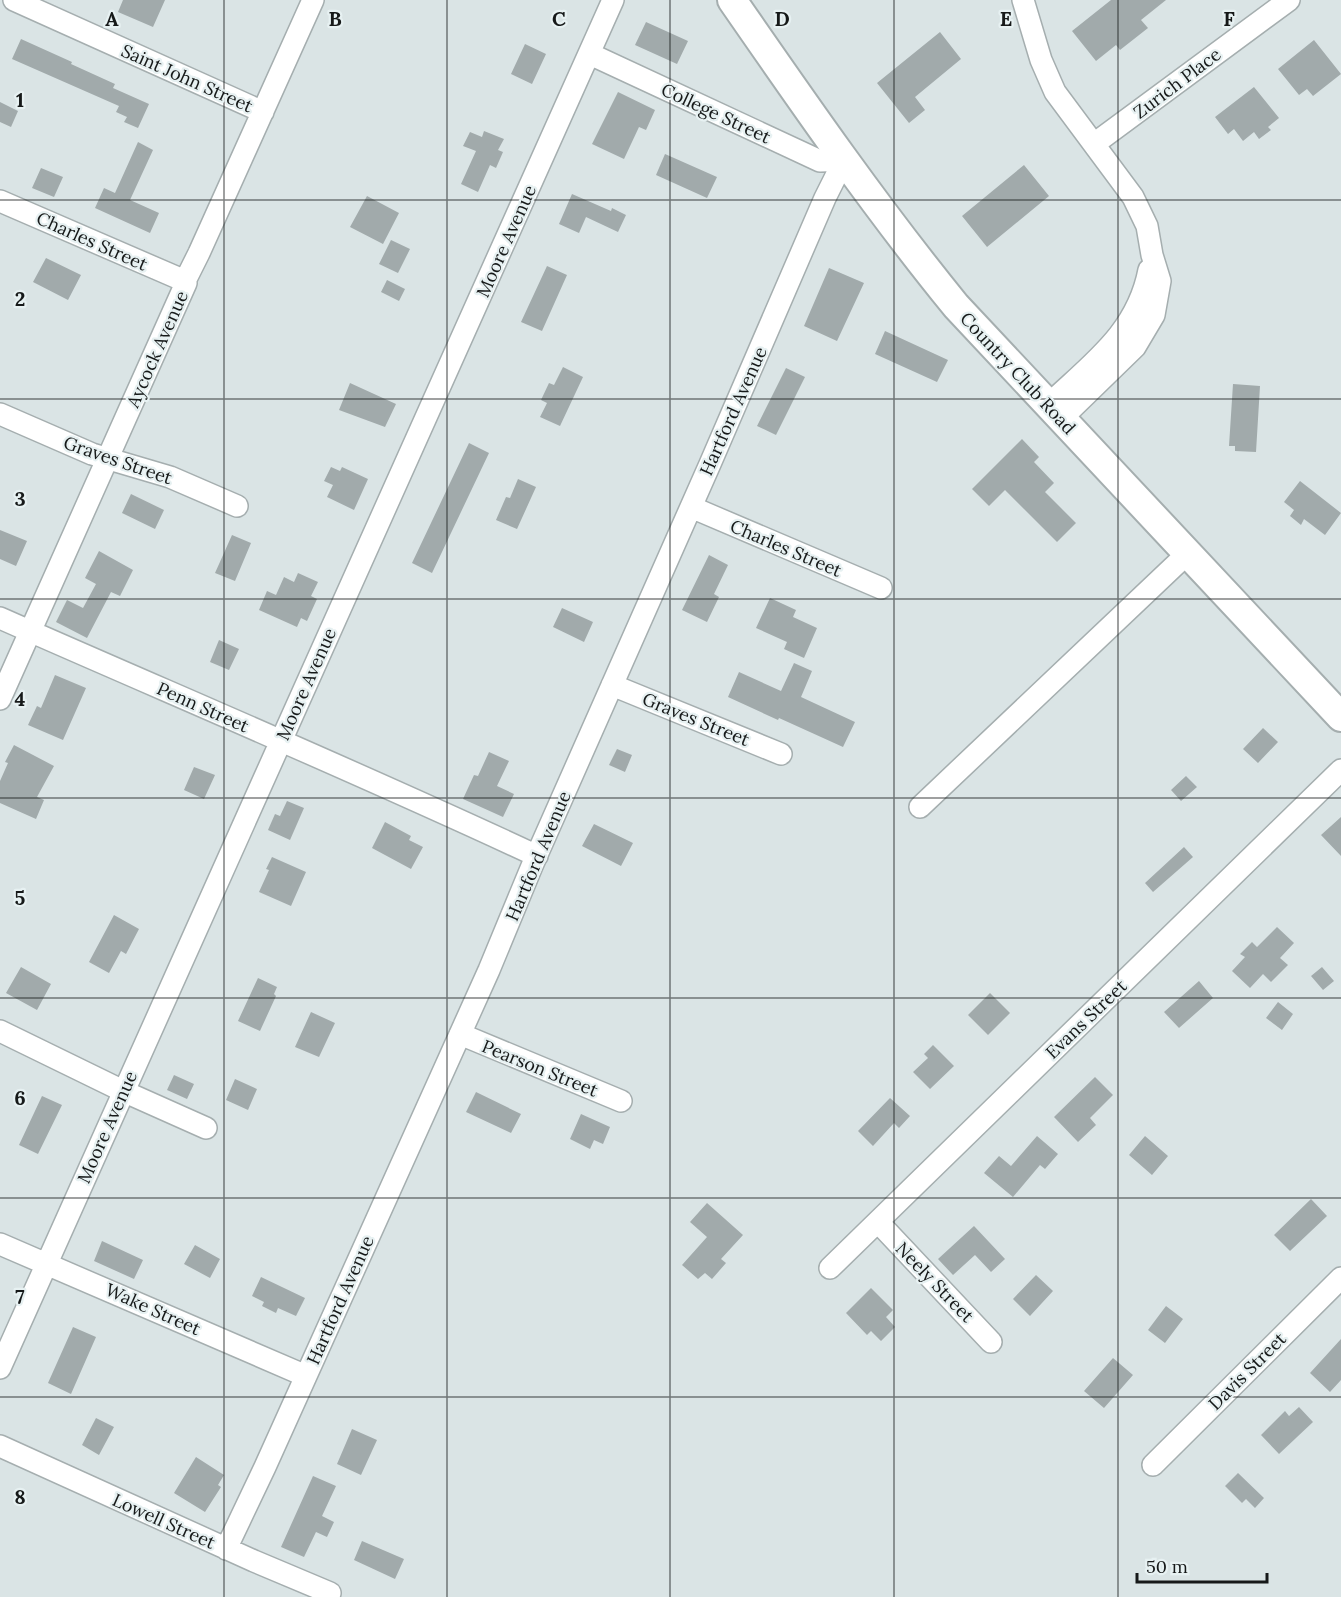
<svg xmlns="http://www.w3.org/2000/svg" width="1341" height="1597" viewBox="0 0 1341 1597" font-family="Lora,serif">
	<style>
		.building { fill: #a1aaab }
		.lines { fill: none; stroke-linecap: round; stroke-linejoin: round }
		.street-casing { stroke: #a5aeaf; stroke-width: 24 }
		.secondary-casing { stroke: #a5aeaf; stroke-width: 32 }
		.street { stroke: #fff; stroke-width: 21 }
		.secondary { stroke: #fff; stroke-width: 28 }
		.grid { fill: none; stroke: #161919; stroke-width: 1.5; stroke-opacity: 0.55 }
		.labels { text-anchor: middle; dominant-baseline: central; stroke-width: 4.5; stroke-linejoin: round; paint-order: stroke }
		.street-label { font-size: 18px; fill: #161919; stroke: #e7f1f2 }
		.grid-label { font-size: 20px; text-anchor: middle; font-weight: bold; fill: #161919; stroke: #e7f1f2; stroke-width: 4.5; stroke-linejoin: round; paint-order: stroke }
	</style>
	<rect width="100%" height="100%" fill="#dae4e5"/>
	<path class="building" d="M 123,0 L 165,0 L 153,27 L 118,12 Z
		M 1111,0 L 1166,0 L 1141,20 L 1148,28 L 1120,50 L 1116,45 L 1096,61 L 1072,31 Z
		M 646,22 L 688,41 L 677,64 L 635,45 Z
		M 940,32 L 961,59 L 915,97 L 925,110 L 909,123 L 877,83 Z
		M 21,39 L 72,62 L 71,64 L 115,84 L 113,88 L 149,104 L 138,128 L 124,122 L 127,117 L 116,112 L 119,106 L 12,59 Z
		M 1314,40 L 1341,74 L 1313,96 L 1307,89 L 1299,95 L 1278,69 Z
		M 525,44 L 546,54 L 532,84 L 511,74 Z
		M 1254,87 L 1279,118 L 1268,127 L 1271,130 L 1259,139 L 1254,132 L 1243,141 L 1234,129 L 1228,134 L 1215,117 Z
		M 618,92 L 655,110 L 646,130 L 639,127 L 624,159 L 592,144 Z
		M 0,102 L 18,111 L 11,127 L 0,122 Z
		M 484,131 L 504,139 L 498,150 L 503,152 L 496,168 L 490,165 L 478,192 L 461,184 L 476,151 L 463,146 L 470,132 L 482,137 Z
		M 138,142 L 153,150 L 130,200 L 159,213 L 150,233 L 95,208 L 104,188 L 115,193 Z
		M 665,154 L 717,177 L 707,198 L 656,175 Z
		M 1024,165 L 1049,196 L 987,247 L 962,216 Z
		M 41,168 L 63,177 L 54,197 L 32,188 Z
		M 572,194 L 611,211 L 612,208 L 626,215 L 618,232 L 586,217 L 579,233 L 559,224 Z
		M 367,196 L 399,213 L 383,244 L 350,227 Z
		M 391,240 L 410,249 L 398,273 L 379,264 Z
		M 46,258 L 81,275 L 68,300 L 33,282 Z
		M 547,266 L 567,275 L 542,331 L 521,322 Z
		M 829,268 L 864,283 L 837,341 L 804,326 Z
		M 387,280 L 405,289 L 399,301 L 381,292 Z
		M 885,331 L 948,360 L 937,382 L 875,354 Z
		M 563,367 L 583,377 L 560,426 L 540,417 L 547,403 L 541,400 L 549,383 L 554,385 Z
		M 786,368 L 805,377 L 776,435 L 757,426 Z
		M 350,383 L 396,404 L 385,427 L 339,410 Z
		M 1233,384 L 1260,386 L 1256,452 L 1235,451 L 1235,446 L 1229,446 Z
		M 1022,439 L 1039,457 L 1034,462 L 1054,483 L 1045,492 L 1076,523 L 1057,542 L 1005,490 L 989,506 L 972,489 Z
		M 469,443 L 489,453 L 432,573 L 412,563 Z
		M 331,467 L 340,471 L 342,467 L 368,479 L 354,510 L 327,497 L 333,485 L 324,481 Z
		M 518,479 L 536,487 L 517,529 L 496,520 L 506,497 L 510,498 Z
		M 1300,481 L 1341,513 L 1325,535 L 1304,519 L 1301,525 L 1290,516 L 1294,510 L 1284,502 Z
		M 131,494 L 164,510 L 155,529 L 122,513 Z
		M 0,530 L 27,541 L 16,566 L 0,559 Z
		M 232,535 L 251,543 L 235,581 L 215,573 Z
		M 99,551 L 133,570 L 120,596 L 111,592 L 87,638 L 56,622 L 67,600 L 83,608 L 96,584 L 85,578 Z
		M 709,555 L 728,565 L 714,594 L 719,597 L 707,622 L 682,610 Z
		M 298,573 L 318,582 L 311,596 L 317,599 L 307,621 L 301,618 L 297,627 L 259,610 L 267,591 L 276,595 L 284,577 L 294,582 Z
		M 770,598 L 796,610 L 793,617 L 817,628 L 804,658 L 784,649 L 787,642 L 756,628 Z
		M 562,608 L 593,622 L 584,642 L 553,627 Z
		M 219,640 L 239,649 L 229,670 L 210,662 Z
		M 794,663 L 812,671 L 801,697 L 855,722 L 843,747 L 779,718 L 778,720 L 728,697 L 739,672 L 781,691 Z
		M 55,675 L 86,688 L 63,740 L 28,725 L 37,706 L 41,708 Z
		M 1263,728 L 1278,742 L 1258,763 L 1243,749 Z
		M 14,745 L 54,766 L 37,797 L 44,800 L 36,819 L 0,803 L 0,781 L 8,763 L 5,762 Z
		M 617,749 L 632,755 L 625,772 L 609,765 Z
		M 489,752 L 509,761 L 497,786 L 514,794 L 503,817 L 463,799 L 474,775 L 478,776 Z
		M 194,767 L 215,775 L 204,799 L 184,790 Z
		M 1186,776 L 1197,787 L 1181,801 L 1171,790 Z
		M 287,801 L 304,808 L 290,840 L 268,830 L 275,814 L 280,816 Z
		M 1341,817 L 1341,856 L 1321,835 Z
		M 385,822 L 411,836 L 409,840 L 423,847 L 411,869 L 372,848 Z
		M 594,824 L 633,843 L 621,866 L 582,846 Z
		M 1184,847 L 1193,857 L 1153,892 L 1145,883 Z
		M 272,857 L 306,872 L 291,906 L 259,892 L 269,870 L 266,869 Z
		M 114,915 L 139,929 L 126,954 L 121,951 L 109,973 L 89,962 Z
		M 1277,927 L 1294,943 L 1280,958 L 1288,965 L 1271,982 L 1263,974 L 1250,988 L 1232,971 L 1245,957 L 1240,954 L 1252,942 L 1257,947 Z
		M 21,967 L 51,984 L 37,1010 L 6,993 Z
		M 1322,967 L 1334,981 L 1323,990 L 1311,976 Z
		M 258,978 L 277,987 L 274,994 L 276,996 L 260,1031 L 238,1021 Z
		M 1199,981 L 1213,998 L 1179,1028 L 1164,1012 Z
		M 990,993 L 1010,1013 L 988,1035 L 968,1015 Z
		M 1278,1002 L 1293,1014 L 1282,1030 L 1266,1018 Z
		M 311,1012 L 335,1023 L 319,1057 L 295,1047 Z
		M 933,1045 L 954,1066 L 930,1089 L 913,1072 L 928,1058 L 924,1054 Z
		M 174,1075 L 194,1084 L 187,1099 L 167,1090 Z
		M 1095,1077 L 1113,1095 L 1090,1118 L 1096,1125 L 1078,1142 L 1054,1117 Z
		M 235,1079 L 257,1089 L 248,1110 L 226,1100 Z
		M 476,1092 L 521,1114 L 511,1133 L 466,1112 Z
		M 42,1096 L 62,1105 L 38,1154 L 19,1145 Z
		M 890,1098 L 910,1116 L 899,1128 L 894,1123 L 873,1146 L 858,1131 Z
		M 581,1114 L 610,1127 L 603,1144 L 594,1140 L 590,1149 L 570,1139 Z
		M 1037,1136 L 1058,1154 L 1045,1169 L 1040,1165 L 1013,1197 L 984,1173 L 999,1156 L 1011,1166 Z
		M 1145,1136 L 1168,1156 L 1152,1175 L 1129,1155 Z
		M 1311,1199 L 1327,1216 L 1290,1251 L 1274,1235 Z
		M 707,1203 L 743,1235 L 721,1259 L 726,1263 L 712,1279 L 705,1273 L 698,1279 L 682,1265 L 707,1237 L 690,1222 Z
		M 974,1226 L 1005,1259 L 991,1272 L 975,1255 L 953,1275 L 938,1259 Z
		M 102,1241 L 143,1260 L 134,1279 L 94,1261 Z
		M 195,1245 L 220,1259 L 210,1278 L 184,1264 Z
		M 1036,1275 L 1053,1291 L 1030,1316 L 1013,1299 Z
		M 261,1277 L 305,1298 L 296,1316 L 278,1308 L 276,1313 L 262,1306 L 264,1302 L 252,1296 Z
		M 871,1288 L 893,1310 L 886,1317 L 895,1327 L 881,1341 L 871,1331 L 867,1335 L 846,1313 Z
		M 1166,1306 L 1183,1319 L 1165,1343 L 1148,1330 Z
		M 73,1327 L 96,1337 L 71,1394 L 48,1383 Z
		M 1341,1339 L 1341,1380 L 1330,1392 L 1310,1373 Z
		M 1113,1358 L 1133,1375 L 1104,1408 L 1084,1391 Z
		M 1299,1407 L 1313,1422 L 1279,1454 L 1261,1435 L 1285,1411 L 1289,1416 Z
		M 96,1418 L 114,1427 L 99,1455 L 82,1445 Z
		M 352,1429 L 377,1440 L 361,1475 L 337,1464 Z
		M 196,1457 L 224,1475 L 218,1485 L 221,1487 L 205,1512 L 174,1493 Z
		M 1238,1473 L 1264,1498 L 1255,1508 L 1246,1499 L 1242,1503 L 1225,1486 Z
		M 313,1476 L 336,1486 L 322,1516 L 334,1522 L 327,1537 L 316,1532 L 304,1557 L 281,1547 Z
		M 362,1541 L 404,1559 L 395,1579 L 354,1560 Z"/>
	<g class="lines">
		<g class="street-casing">
			<path id="street" d="M 14,0 L 263,112
				M 1023,0 L 1041,60 L 1055,92 L 1133,197 L 1147,226 L 1152,255 L 1160,281 L 1154,315 L 1135,347 L 1061,419
				M 1094,144 L 1289,0
				M 0,201 L 185,281
				M 1048,405 C 1091,364 1137,333 1149,270
				M 0,414 L 92,454 L 170,477 L 237,506
				M 691,507 L 881,588
				M 0,618 C 179,697 360,773 537,856
				M 612,685 L 781,754
				M 0,699 L 186,283 L 185,281 L 199,253 L 313,0
				M 920,807 L 1188,553
				M 0,1031 L 123,1091 L 206,1128
				M 460,1034 L 621,1101
				M 878,1222 L 991,1342
				M 0,1244 L 306,1376
				M 830,1268 L 1341,770
				M 0,1368 L 613,0
				M 0,1446 L 254,1561 L 330,1593
				M 1153,1465 L 1341,1278
				M 226,1549 L 265,1467 L 489,970 L 532,866 L 710,464 L 825,198 L 844,160 L 820,161 L 590,54"/>
		</g>
		<g class="secondary-casing">
			<path id="secondary" d="M 732,0 C 804,104 876,208 956,306 L 1341,717"/>
		</g>
		<use href="#street" class="street"/>
		<use href="#secondary" class="secondary"/>
	</g>
	<path class="grid" d="M 224,0 L 224,1597M 447,0 L 447,1597M 670,0 L 670,1597M 894,0 L 894,1597M 1118,0 L 1118,1597M 0,200 L 1341,200M 0,399 L 1341,399M 0,599 L 1341,599M 0,798 L 1341,798M 0,998 L 1341,998M 0,1198 L 1341,1198M 0,1397 L 1341,1397"/>
	<g class="labels">
		<g class="street-label">
			<text transform="translate(187 78) rotate(24)">Saint John Street</text>
			<text transform="translate(1177 83) rotate(-37)">Zurich Place</text>
			<text transform="translate(716 113) rotate(25)">College Street</text>
			<text transform="translate(92 241) rotate(24)">Charles Street</text>
			<text transform="translate(506 241) rotate(-66)">Moore Avenue</text>
			<text transform="translate(157 349) rotate(-66)">Aycock Avenue</text>
			<text transform="translate(1018 373) rotate(47)">Country Club Road</text>
			<text transform="translate(733 411) rotate(-66)">Hartford Avenue</text>
			<text transform="translate(118 460) rotate(19)">Graves Street</text>
			<text transform="translate(786 548) rotate(23)">Charles Street</text>
			<text transform="translate(306 684) rotate(-66)">Moore Avenue</text>
			<text transform="translate(203 707) rotate(24)">Penn Street</text>
			<text transform="translate(696 719) rotate(22)">Graves Street</text>
			<text transform="translate(538 856) rotate(-67)">Hartford Avenue</text>
			<text transform="translate(1086 1019) rotate(-44)">Evans Street</text>
			<text transform="translate(540 1068) rotate(22)">Pearson Street</text>
			<text transform="translate(107 1127) rotate(-66)">Moore Avenue</text>
			<text transform="translate(935 1282) rotate(46)">Neely Street</text>
			<text transform="translate(340 1300) rotate(-66)">Hartford Avenue</text>
			<text transform="translate(153 1309) rotate(24)">Wake Street</text>
			<text transform="translate(1247 1371) rotate(-45)">Davis Street</text>
			<text transform="translate(164 1521) rotate(24)">Lowell Street</text>
		</g>
	</g>
	<g class="grid-label">
		<text x="112" y="26">A</text>
		<text x="335" y="26">B</text>
		<text x="559" y="26">C</text>
		<text x="782" y="26">D</text>
		<text x="1006" y="26">E</text>
		<text x="1229" y="26">F</text>
		<text x="20" y="107">1</text>
		<text x="20" y="306">2</text>
		<text x="20" y="506">3</text>
		<text x="20" y="706">4</text>
		<text x="20" y="905">5</text>
		<text x="20" y="1105">6</text>
		<text x="20" y="1304">7</text>
		<text x="20" y="1504">8</text>
	</g>
	<path d="M1137 1573v9h130v-9" fill="none" stroke="#161919" stroke-width="3"/>
	<text x="1146" y="1573" font-size="18" fill="#161919" stroke="#e7f1f2" stroke-width="4.5" paint-order="stroke">50 m</text>
</svg>
